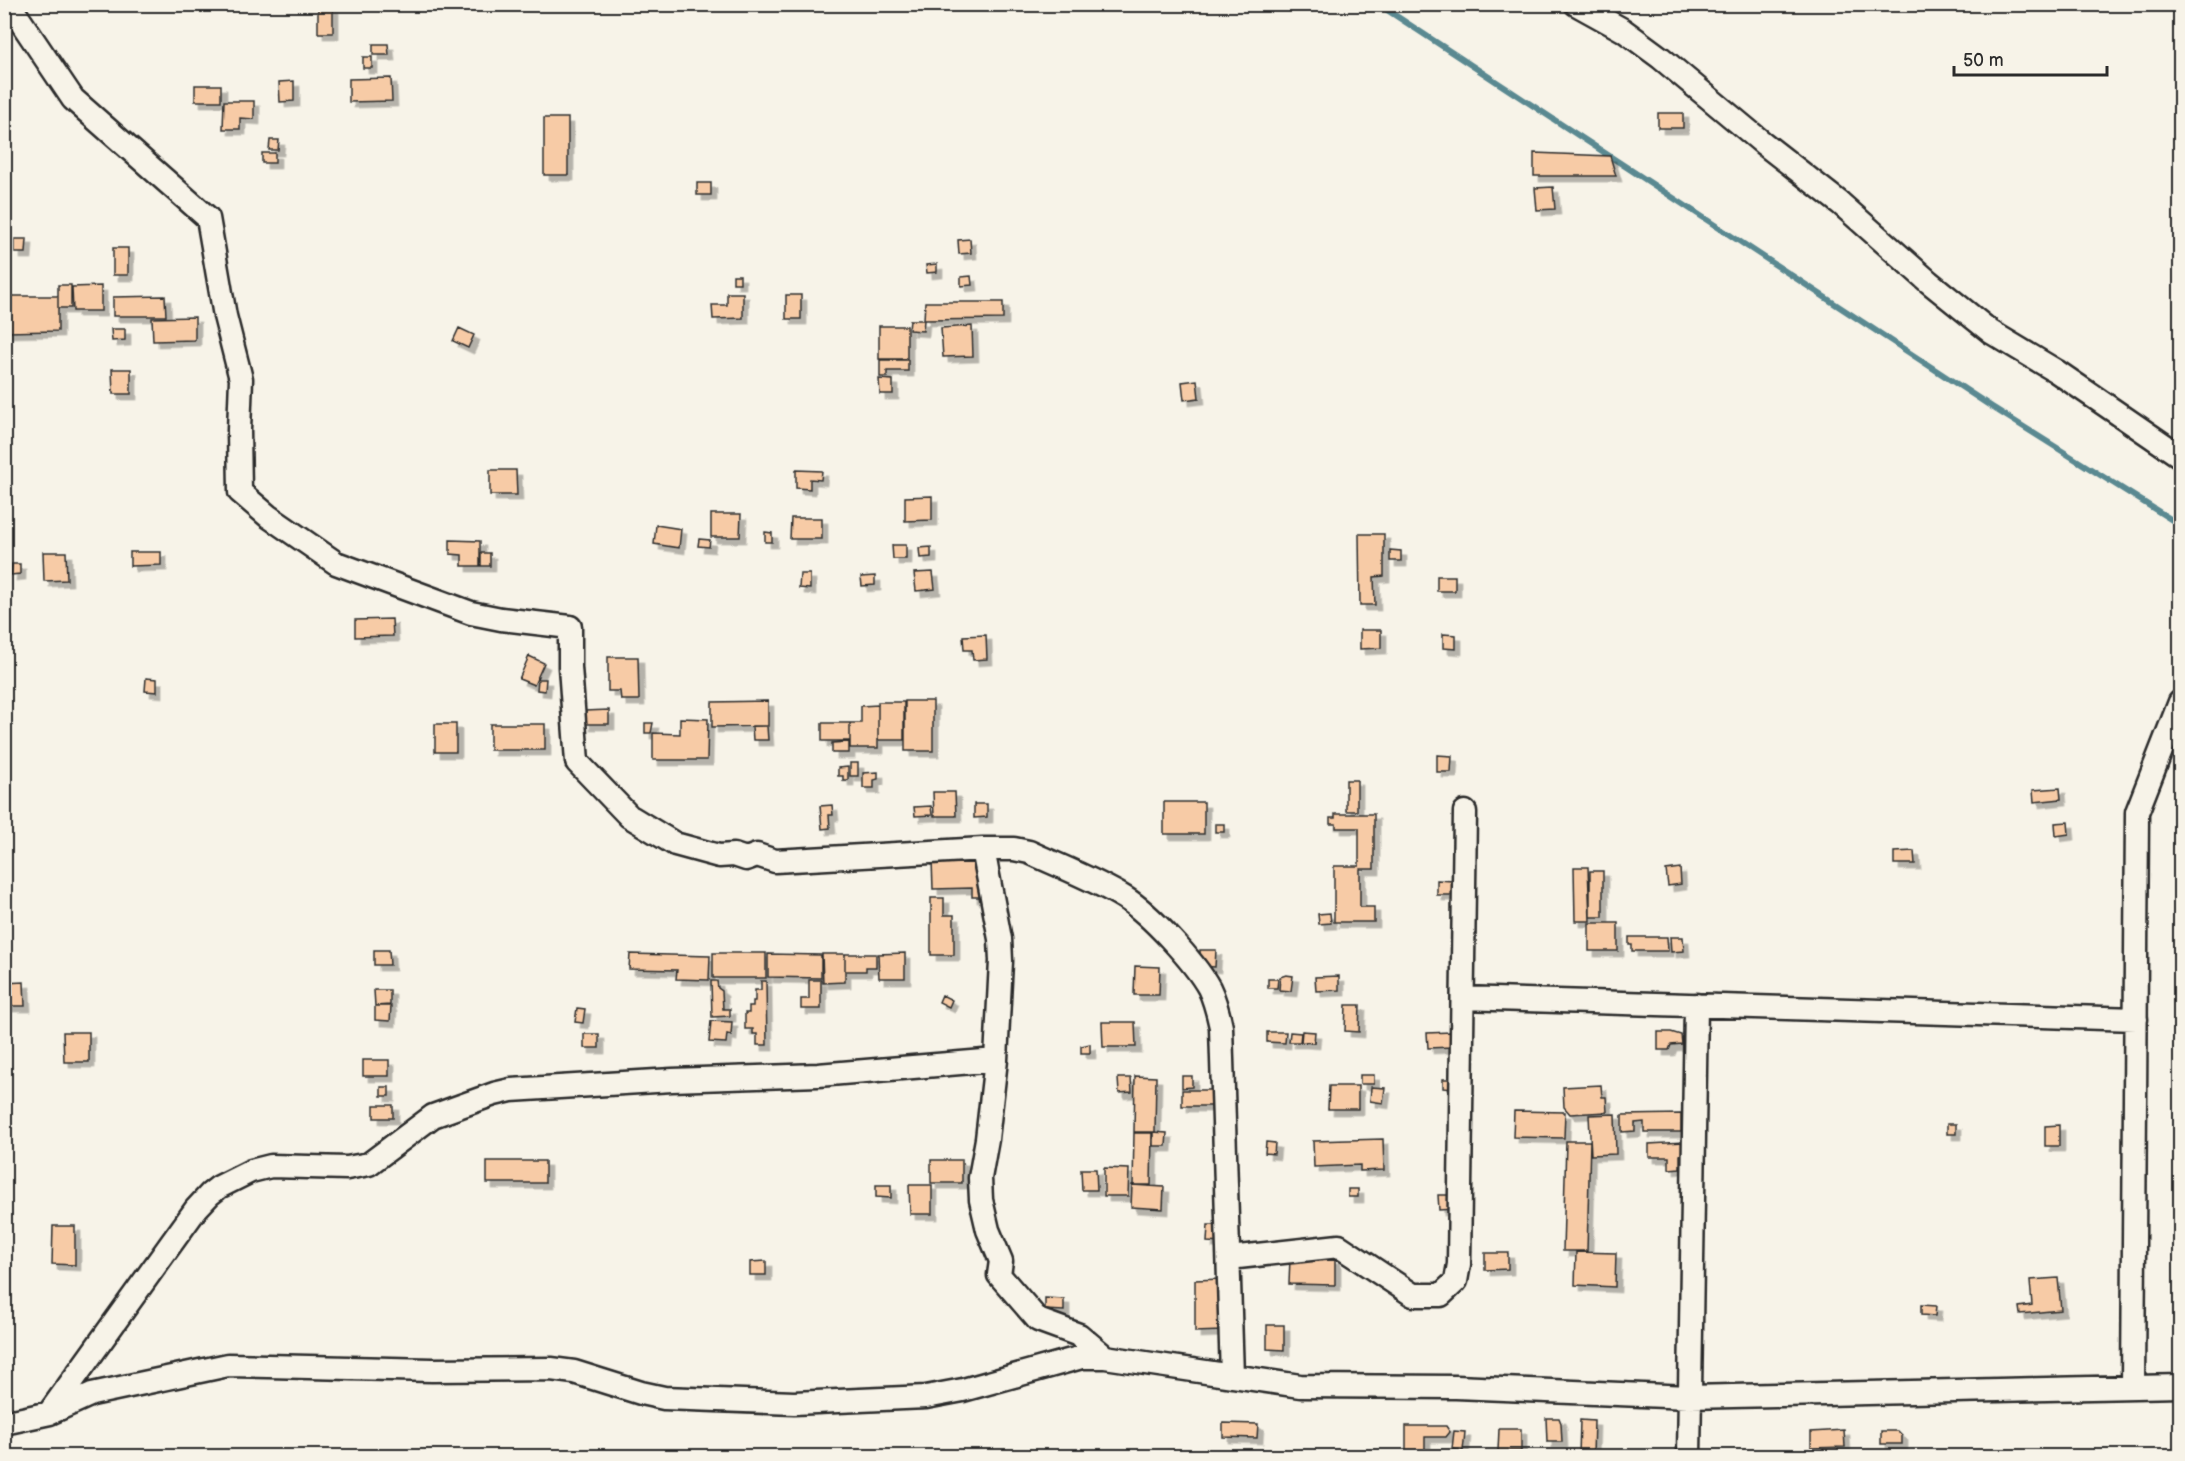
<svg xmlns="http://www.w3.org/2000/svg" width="2185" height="1461" viewBox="0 0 2185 1461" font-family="'Balsamiq Sans',sans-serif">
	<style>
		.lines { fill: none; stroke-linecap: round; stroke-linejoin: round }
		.stream { stroke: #5a8991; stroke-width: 6 }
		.building { fill: #f7cba6; stroke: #2b2b2b; stroke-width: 1.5; filter: url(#shadow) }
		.street-casing { stroke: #2b2b2b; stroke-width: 27 }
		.street { stroke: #f7f3e8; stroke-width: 22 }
	</style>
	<defs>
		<filter id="shadow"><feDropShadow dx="5.5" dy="5.5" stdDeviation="0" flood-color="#0004"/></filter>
	</defs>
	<rect width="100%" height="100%" fill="#f7f3e8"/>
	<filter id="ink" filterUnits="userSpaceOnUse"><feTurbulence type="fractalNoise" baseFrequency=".0167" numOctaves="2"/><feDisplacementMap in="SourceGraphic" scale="12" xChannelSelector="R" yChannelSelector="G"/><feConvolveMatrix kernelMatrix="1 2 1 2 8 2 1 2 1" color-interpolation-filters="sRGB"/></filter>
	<g filter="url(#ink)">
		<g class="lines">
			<path class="stream" d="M 1378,4 L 1992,407 L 2180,525"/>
		</g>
		<path class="building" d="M 318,7 L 333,7 L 333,33 L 318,33 Z
			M 373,44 L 388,44 L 389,55 L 373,55 Z
			M 363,57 L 372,57 L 372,68 L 363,68 Z
			M 391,78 L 392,101 L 349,102 L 349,79 Z
			M 294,81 L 294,101 L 280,102 L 279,82 Z
			M 195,85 L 221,85 L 221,101 L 195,101 Z
			M 224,101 L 254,101 L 254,119 L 240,118 L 240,129 L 223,129 Z
			M 1658,113 L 1683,113 L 1683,128 L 1658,128 Z
			M 544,118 L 568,118 L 568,175 L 544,175 Z
			M 270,140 L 279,140 L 278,150 L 269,150 Z
			M 262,153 L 275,153 L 275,163 L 262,163 Z
			M 1534,153 L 1610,156 L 1616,176 L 1534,176 Z
			M 697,183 L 711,183 L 711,195 L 697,195 Z
			M 1553,187 L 1555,209 L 1537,210 L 1535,188 Z
			M 15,239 L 27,239 L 26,253 L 15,253 Z
			M 970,239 L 971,253 L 959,254 L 958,240 Z
			M 113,248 L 128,248 L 128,275 L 113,275 Z
			M 937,264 L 937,272 L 927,273 L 926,265 Z
			M 733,275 L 740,275 L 740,283 L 733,283 Z
			M 971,276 L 972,285 L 961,286 L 961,277 Z
			M 58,285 L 71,285 L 71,308 L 58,308 Z
			M 101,286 L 101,311 L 73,311 L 72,287 Z
			M 727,293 L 743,293 L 743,318 L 713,319 L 712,305 L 727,305 Z
			M 786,295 L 801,295 L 801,319 L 786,319 Z
			M 5,296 L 58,296 L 58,331 L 5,332 Z
			M 165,296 L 166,316 L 113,316 L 113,297 Z
			M 925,302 L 1003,302 L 1003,319 L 924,320 Z
			M 195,317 L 195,340 L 153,341 L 152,318 Z
			M 910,320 L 924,320 L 923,331 L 909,330 Z
			M 879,326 L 907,326 L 907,359 L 879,359 Z
			M 972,326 L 973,356 L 943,357 L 941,328 Z
			M 459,328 L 474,335 L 468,348 L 453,341 Z
			M 111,329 L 125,329 L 125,340 L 112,341 Z
			M 880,360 L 908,360 L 908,371 L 887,371 L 887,377 L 880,377 Z
			M 112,369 L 131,369 L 131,394 L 113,394 Z
			M 879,379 L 893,380 L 893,394 L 880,394 Z
			M 1197,380 L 1199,398 L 1184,400 L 1182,382 Z
			M 490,470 L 516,470 L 517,495 L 490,495 Z
			M 796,470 L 822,471 L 821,480 L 810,479 L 810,489 L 796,488 Z
			M 932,496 L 932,520 L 905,521 L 905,497 Z
			M 711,514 L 741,514 L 740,537 L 711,537 Z
			M 791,518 L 822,518 L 822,539 L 790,539 Z
			M 656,525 L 681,529 L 679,548 L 654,544 Z
			M 765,532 L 772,533 L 772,542 L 765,542 Z
			M 1359,534 L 1384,534 L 1384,576 L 1374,577 L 1375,605 L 1360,605 Z
			M 699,539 L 710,540 L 709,547 L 698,546 Z
			M 450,540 L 480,541 L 480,566 L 462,566 L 462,555 L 450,554 Z
			M 892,545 L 906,545 L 906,559 L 893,559 Z
			M 931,547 L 931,557 L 920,558 L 919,548 Z
			M 1390,550 L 1401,551 L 1401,561 L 1390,561 Z
			M 43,552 L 66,552 L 67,580 L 44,581 Z
			M 130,552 L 161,552 L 161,565 L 130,566 Z
			M 481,553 L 490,553 L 490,566 L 481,566 Z
			M 12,564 L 20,564 L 20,574 L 11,575 Z
			M 933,572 L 935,589 L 916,591 L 914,573 Z
			M 800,574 L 810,574 L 810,589 L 799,588 Z
			M 875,576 L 875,585 L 862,586 L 861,577 Z
			M 1437,576 L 1455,576 L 1455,591 L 1437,591 Z
			M 392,619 L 393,636 L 355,637 L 355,620 Z
			M 1360,630 L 1381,630 L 1381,648 L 1360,649 Z
			M 1443,634 L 1456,635 L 1456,649 L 1443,648 Z
			M 986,635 L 987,659 L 973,660 L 972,650 L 964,650 L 963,636 Z
			M 529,656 L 544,663 L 534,685 L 519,679 Z
			M 608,657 L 638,657 L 639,700 L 621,700 L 620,691 L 608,691 Z
			M 146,678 L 157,679 L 157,692 L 145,691 Z
			M 538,679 L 546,679 L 545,691 L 537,690 Z
			M 768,701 L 768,726 L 712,727 L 712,702 Z
			M 905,701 L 933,701 L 933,751 L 905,751 Z
			M 878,702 L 904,702 L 904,740 L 878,740 Z
			M 878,705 L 878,748 L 850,748 L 850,723 L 861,723 L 861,706 Z
			M 609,710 L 609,724 L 585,724 L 585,711 Z
			M 680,718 L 708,719 L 707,760 L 653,760 L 653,733 L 680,734 Z
			M 645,723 L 653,723 L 651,733 L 645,733 Z
			M 822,723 L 850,723 L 850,741 L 822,741 Z
			M 435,724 L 456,724 L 456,752 L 435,752 Z
			M 490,724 L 545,724 L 545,750 L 490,750 Z
			M 752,726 L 767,726 L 768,740 L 753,740 Z
			M 849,742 L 849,753 L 832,753 L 832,743 Z
			M 1437,755 L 1452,756 L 1451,772 L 1437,772 Z
			M 850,763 L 858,763 L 858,776 L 850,776 Z
			M 848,767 L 848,780 L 843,780 L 843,776 L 838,776 L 838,768 Z
			M 878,772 L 878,779 L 874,780 L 874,788 L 863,788 L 863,773 Z
			M 1346,780 L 1357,780 L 1357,811 L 1346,811 Z
			M 2060,788 L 2061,799 L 2034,802 L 2033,790 Z
			M 933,792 L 955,792 L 956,816 L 934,816 Z
			M 1164,802 L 1204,802 L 1204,834 L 1164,834 Z
			M 974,804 L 987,804 L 987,817 L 974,818 Z
			M 832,805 L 833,815 L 829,815 L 830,828 L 822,829 L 820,806 Z
			M 931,806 L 932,815 L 915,816 L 914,807 Z
			M 1335,814 L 1374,814 L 1374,869 L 1360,869 L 1360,907 L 1374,907 L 1374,922 L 1334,922 L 1334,866 L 1359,866 L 1359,828 L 1336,828 L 1336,824 L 1330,824 L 1330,818 L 1335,818 Z
			M 2068,822 L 2069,834 L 2056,836 L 2055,823 Z
			M 1215,824 L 1224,824 L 1224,832 L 1215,832 Z
			M 1914,851 L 1915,864 L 1894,864 L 1894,852 Z
			M 985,859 L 986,897 L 972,897 L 972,888 L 933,889 L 932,860 Z
			M 1574,867 L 1588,867 L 1590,921 L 1575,921 Z
			M 1680,868 L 1681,884 L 1668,886 L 1666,870 Z
			M 1590,871 L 1603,871 L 1603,917 L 1590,917 Z
			M 1437,880 L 1453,881 L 1453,895 L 1437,895 Z
			M 931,898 L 944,898 L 944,915 L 954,915 L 954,955 L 931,955 Z
			M 1330,913 L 1331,923 L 1319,924 L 1318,914 Z
			M 1589,923 L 1618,923 L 1618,951 L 1589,951 Z
			M 1629,937 L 1667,937 L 1668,951 L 1632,951 L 1632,945 L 1629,945 Z
			M 1670,937 L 1683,937 L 1684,951 L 1671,952 Z
			M 374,950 L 389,950 L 390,965 L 374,965 Z
			M 1200,950 L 1216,950 L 1215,967 L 1200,966 Z
			M 713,953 L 766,953 L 766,978 L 713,978 Z
			M 905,953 L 905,978 L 879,978 L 878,954 Z
			M 630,954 L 710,956 L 709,980 L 676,979 L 677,970 L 629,969 Z
			M 768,954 L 821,955 L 821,978 L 768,977 Z
			M 822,954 L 845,954 L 845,982 L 823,983 Z
			M 845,954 L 876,954 L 876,967 L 866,967 L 866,971 L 845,971 Z
			M 1135,966 L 1160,967 L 1159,995 L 1134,995 Z
			M 1286,975 L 1293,976 L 1291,991 L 1279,990 L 1280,977 Z
			M 1339,976 L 1339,990 L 1316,991 L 1315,977 Z
			M 1268,979 L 1278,979 L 1277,988 L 1268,988 Z
			M 809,980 L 821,980 L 821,1009 L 801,1009 L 801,999 L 809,999 Z
			M 711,981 L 717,981 L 718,988 L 722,991 L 723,1009 L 730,1009 L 730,1016 L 712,1017 Z
			M 761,981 L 766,981 L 767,1045 L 757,1045 L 757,1034 L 753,1034 L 753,1029 L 745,1029 L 745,1013 L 749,1013 L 749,1006 L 753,1006 L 753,1001 L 755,1001 L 755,990 L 761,990 Z
			M 24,982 L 25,1006 L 4,1006 L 4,983 Z
			M 374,990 L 390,990 L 390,1005 L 375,1006 Z
			M 942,995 L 952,1000 L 949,1007 L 939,1002 Z
			M 1346,1005 L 1360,1005 L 1359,1032 L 1345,1031 Z
			M 375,1006 L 391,1006 L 390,1021 L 375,1020 Z
			M 577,1008 L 585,1009 L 583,1023 L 575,1022 Z
			M 711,1021 L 732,1022 L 731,1035 L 727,1034 L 726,1043 L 709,1042 Z
			M 1102,1022 L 1135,1022 L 1136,1047 L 1103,1047 Z
			M 1302,1031 L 1315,1032 L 1314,1043 L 1301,1042 Z
			M 63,1032 L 89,1032 L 89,1062 L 64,1062 Z
			M 1267,1032 L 1286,1032 L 1285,1043 L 1267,1042 Z
			M 1290,1032 L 1301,1033 L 1300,1042 L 1289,1042 Z
			M 1451,1032 L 1452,1047 L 1428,1048 L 1427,1033 Z
			M 1658,1032 L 1671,1032 L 1681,1035 L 1682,1044 L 1671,1045 L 1669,1050 L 1658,1050 Z
			M 584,1034 L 599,1034 L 599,1048 L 584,1048 Z
			M 1090,1044 L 1090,1053 L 1081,1053 L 1081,1046 Z
			M 363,1060 L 389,1060 L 389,1076 L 363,1076 Z
			M 1360,1075 L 1374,1075 L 1374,1084 L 1360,1084 Z
			M 1135,1076 L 1156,1077 L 1155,1132 L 1134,1132 Z
			M 1182,1076 L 1192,1076 L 1192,1087 L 1182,1088 Z
			M 1118,1078 L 1131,1078 L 1132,1092 L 1119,1093 Z
			M 1443,1079 L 1453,1079 L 1453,1089 L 1443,1088 Z
			M 1601,1085 L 1602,1097 L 1606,1097 L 1607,1112 L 1570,1114 L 1564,1107 L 1563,1087 Z
			M 1329,1086 L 1358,1086 L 1358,1109 L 1328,1109 Z
			M 381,1087 L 389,1087 L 389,1096 L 381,1096 Z
			M 1371,1087 L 1385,1088 L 1383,1103 L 1370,1101 Z
			M 1182,1090 L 1212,1090 L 1212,1106 L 1182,1106 Z
			M 374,1105 L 393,1105 L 393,1118 L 374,1118 Z
			M 1514,1111 L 1565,1112 L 1564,1138 L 1513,1137 Z
			M 1615,1114 L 1616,1154 L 1591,1155 L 1589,1115 Z
			M 1681,1114 L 1681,1132 L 1644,1132 L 1644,1122 L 1635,1123 L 1635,1131 L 1622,1132 L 1622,1115 Z
			M 1947,1124 L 1956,1124 L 1956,1134 L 1947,1134 Z
			M 2059,1125 L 2059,1146 L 2045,1146 L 2045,1126 Z
			M 1153,1132 L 1167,1133 L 1166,1146 L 1153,1146 Z
			M 1134,1133 L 1152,1133 L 1151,1185 L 1133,1185 Z
			M 1383,1139 L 1384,1170 L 1360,1171 L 1360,1165 L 1314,1167 L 1313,1141 Z
			M 1566,1141 L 1590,1141 L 1587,1251 L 1563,1251 Z
			M 1266,1142 L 1275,1143 L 1274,1154 L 1265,1153 Z
			M 1684,1142 L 1684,1153 L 1680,1155 L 1680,1168 L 1669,1169 L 1669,1157 L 1649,1157 L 1649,1144 Z
			M 931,1160 L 962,1160 L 962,1183 L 931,1183 Z
			M 487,1161 L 545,1161 L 545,1183 L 487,1183 Z
			M 1104,1168 L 1129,1169 L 1128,1196 L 1104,1196 Z
			M 1081,1169 L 1096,1169 L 1097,1190 L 1082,1190 Z
			M 876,1185 L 891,1185 L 891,1198 L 876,1197 Z
			M 909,1185 L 932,1185 L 932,1214 L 910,1214 Z
			M 1132,1185 L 1164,1187 L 1163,1209 L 1131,1207 Z
			M 1348,1189 L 1358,1189 L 1358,1197 L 1348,1197 Z
			M 1438,1195 L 1452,1195 L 1453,1209 L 1439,1210 Z
			M 1208,1225 L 1223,1225 L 1222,1243 L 1207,1242 Z
			M 53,1226 L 75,1226 L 75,1265 L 52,1264 Z
			M 1576,1252 L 1616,1253 L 1615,1287 L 1575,1285 Z
			M 1485,1253 L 1508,1253 L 1508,1269 L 1485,1270 Z
			M 1290,1258 L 1335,1258 L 1335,1285 L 1289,1284 Z
			M 766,1261 L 766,1275 L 750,1275 L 750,1262 Z
			M 2058,1278 L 2061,1310 L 2020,1314 L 2019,1307 L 2032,1305 L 2030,1280 Z
			M 1222,1279 L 1222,1331 L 1195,1332 L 1195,1280 Z
			M 1045,1298 L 1064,1299 L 1064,1311 L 1045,1310 Z
			M 1921,1305 L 1936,1306 L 1935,1316 L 1921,1315 Z
			M 1267,1325 L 1284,1325 L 1284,1350 L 1267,1349 Z
			M 1546,1418 L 1559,1418 L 1561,1423 L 1562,1442 L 1547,1442 Z
			M 1580,1420 L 1594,1421 L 1593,1456 L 1579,1456 Z
			M 1223,1423 L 1258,1424 L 1257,1438 L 1223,1437 Z
			M 1406,1426 L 1446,1426 L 1450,1432 L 1446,1437 L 1425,1437 L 1425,1456 L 1406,1456 Z
			M 1499,1429 L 1521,1429 L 1521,1451 L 1498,1451 Z
			M 1844,1430 L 1845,1447 L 1811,1448 L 1811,1432 Z
			M 1454,1431 L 1465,1432 L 1463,1451 L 1452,1449 Z
			M 1881,1431 L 1898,1431 L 1902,1435 L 1902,1444 L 1881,1444 Z"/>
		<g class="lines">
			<g class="street-casing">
				<path id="street" d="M 9,4 L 73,99 L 208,218 L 225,316 L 241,379 L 239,430 L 240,492 L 268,516 L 336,563 L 471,613 L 501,619 L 570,627 L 570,667 L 577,762 L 629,816 L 675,844 L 719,856 L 734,855 L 746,859 L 757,855 L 775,861 L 983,849 L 1014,849 L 1029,852 C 1059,866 1098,881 1125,898 C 1150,914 1194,961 1209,988 C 1215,1000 1218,1013 1221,1027 L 1232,1376
					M 1576,4 L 1623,30 L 1661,58 L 1763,143 L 1840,203 L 1929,282 L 1991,332 L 2056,371 L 2180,456
					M 983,849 L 1000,939 L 1001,961 L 996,1060 L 987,1139 L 980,1178 L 981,1200 L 988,1230 L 1001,1261 L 999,1275 L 1038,1320 L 1079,1335 L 1105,1357
					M 1463,998 L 2136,1019
					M 1229,1258 L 1339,1246 L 1413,1295 L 1441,1295 L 1456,1281 L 1459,1264 L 1465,812
					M 2133,1387 L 2137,812 L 2180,702
					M 50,1412 L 196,1209 L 210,1194 L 219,1187 L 251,1171 L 271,1166 L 347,1168 L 369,1164 L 433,1116 L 494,1094 L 511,1090 L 672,1080 L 818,1075 L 996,1060
					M 4,1423 L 50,1413 L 92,1394 L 228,1365 L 432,1370 L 551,1369 L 574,1372 L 641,1393 L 664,1398 L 794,1403 L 926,1397 L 963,1390 L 1082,1357 L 1105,1357 L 1300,1386 L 1456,1387 L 1689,1397 L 2180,1386
					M 1689,1456 L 1696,1005"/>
			</g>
			<use href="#street" class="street"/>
		</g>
	</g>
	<rect width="2185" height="1461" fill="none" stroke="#f7f3e8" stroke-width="24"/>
	<rect x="12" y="12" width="2161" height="1437" fill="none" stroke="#2b2b2b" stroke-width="2" filter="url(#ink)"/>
	<path d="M1954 66v9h153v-9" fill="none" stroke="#2b2b2b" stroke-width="3"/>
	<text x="1963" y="66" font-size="18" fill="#2b2b2b" stroke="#f7f3e8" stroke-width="4.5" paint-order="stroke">50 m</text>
</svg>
